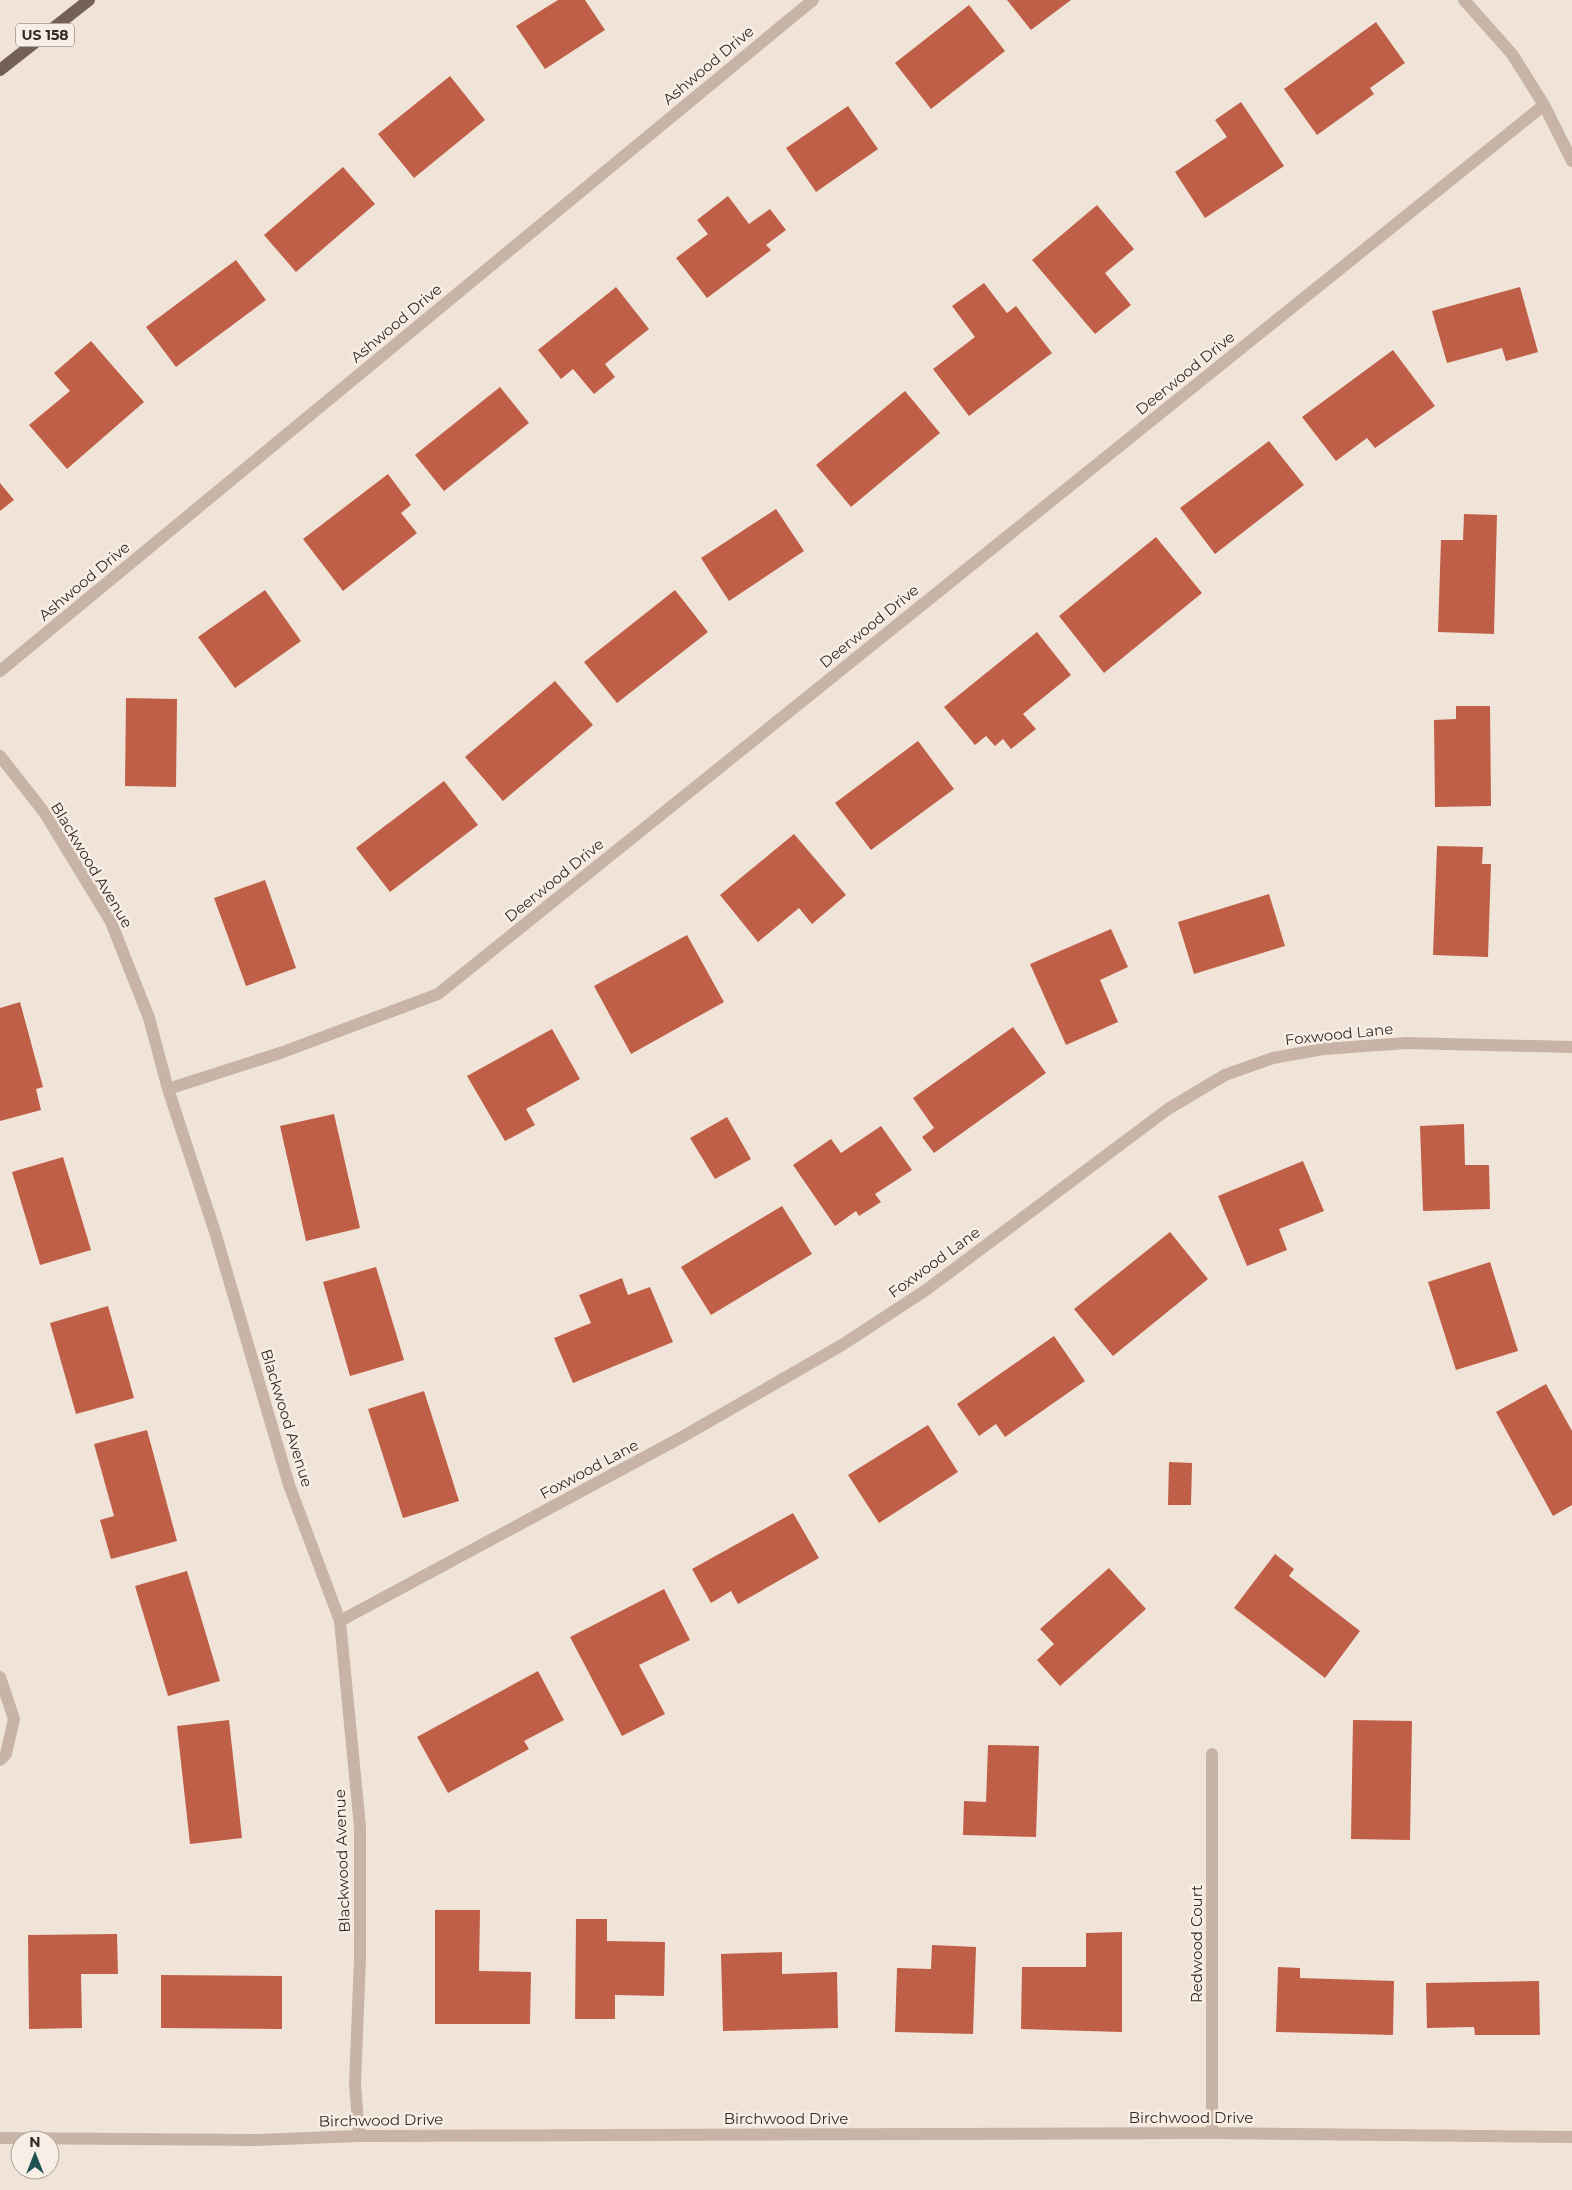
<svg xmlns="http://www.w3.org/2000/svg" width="1572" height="2190" viewBox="0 0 1572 2190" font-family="Montserrat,sans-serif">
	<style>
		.building { fill: #c05f47 }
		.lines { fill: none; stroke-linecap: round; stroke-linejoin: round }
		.minor { stroke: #c7b4a6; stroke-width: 12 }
		.major { stroke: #756058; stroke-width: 12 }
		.labels { text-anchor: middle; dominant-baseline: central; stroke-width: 5; stroke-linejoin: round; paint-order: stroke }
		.shield { fill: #f8eee5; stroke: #6f6560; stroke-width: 1 }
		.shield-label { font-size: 14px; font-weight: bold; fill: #342a27 }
		.street-label { font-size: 15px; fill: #342a27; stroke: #f8eee5 }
	</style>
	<rect width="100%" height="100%" fill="#f0e4d9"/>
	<path class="building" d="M 558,0 L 585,0 L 605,30 L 545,69 L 516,26 Z
		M 1007,0 L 1071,0 L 1031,30 Z
		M 969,5 L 1005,51 L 931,109 L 895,63 Z
		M 1376,22 L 1405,63 L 1370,88 L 1374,94 L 1317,135 L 1284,89 Z
		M 450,76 L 485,120 L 414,178 L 378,134 Z
		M 1241,102 L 1284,166 L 1205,218 L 1175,172 L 1227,137 L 1215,120 Z
		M 848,106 L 878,149 L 816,192 L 786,148 Z
		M 343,167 L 375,204 L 296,272 L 264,235 Z
		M 728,196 L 749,224 L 770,209 L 786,230 L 766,245 L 771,250 L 707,298 L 676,258 L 708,234 L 697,220 Z
		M 1097,205 L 1134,249 L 1105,273 L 1131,305 L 1095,334 L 1032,260 Z
		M 236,260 L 266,300 L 176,367 L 146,327 Z
		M 984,283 L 1007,313 L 1016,306 L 1052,353 L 969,416 L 933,369 L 975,337 L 952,306 Z
		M 616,287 L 649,329 L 605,364 L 615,377 L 594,394 L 573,369 L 561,379 L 538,350 Z
		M 1520,287 L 1538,352 L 1506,361 L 1502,348 L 1447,363 L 1432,311 Z
		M 91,341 L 144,402 L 67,469 L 29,425 L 70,391 L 54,373 Z
		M 1393,350 L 1435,406 L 1375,448 L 1367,438 L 1336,461 L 1302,417 Z
		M 500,387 L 529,423 L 444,491 L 415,455 Z
		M 905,391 L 940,433 L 851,507 L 816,465 Z
		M 1269,441 L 1304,485 L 1215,554 L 1180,508 Z
		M 388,474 L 411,505 L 401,513 L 417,533 L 343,591 L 303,539 Z
		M 0,483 L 14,500 L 0,511 Z
		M 776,509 L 804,551 L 729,601 L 701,558 Z
		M 1464,514 L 1497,515 L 1494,634 L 1438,632 L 1441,540 L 1463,540 Z
		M 1156,537 L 1202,593 L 1104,673 L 1059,616 Z
		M 265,590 L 301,641 L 235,688 L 198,637 Z
		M 675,590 L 708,632 L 617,703 L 584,662 Z
		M 1037,632 L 1071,675 L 1023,714 L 1036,729 L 1011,749 L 1003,739 L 995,746 L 986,736 L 975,745 L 944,707 Z
		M 555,681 L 593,725 L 503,801 L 465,757 Z
		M 126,698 L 177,699 L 176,787 L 125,786 Z
		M 1456,706 L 1490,706 L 1491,806 L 1435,807 L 1434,720 L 1456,719 Z
		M 918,741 L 954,789 L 871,850 L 835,803 Z
		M 444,781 L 478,825 L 390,892 L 356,848 Z
		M 794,834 L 846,895 L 812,924 L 799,908 L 758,942 L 720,895 Z
		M 1437,846 L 1483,847 L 1482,864 L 1491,864 L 1488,957 L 1433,955 Z
		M 265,880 L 296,968 L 246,986 L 214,898 Z
		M 1269,894 L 1285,946 L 1194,974 L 1178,922 Z
		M 1111,929 L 1128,967 L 1100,980 L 1118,1022 L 1066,1045 L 1030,964 Z
		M 687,935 L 724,1002 L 631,1054 L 594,986 Z
		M 20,1002 L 43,1087 L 36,1089 L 41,1110 L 0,1121 L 0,1008 Z
		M 1013,1027 L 1046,1073 L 934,1153 L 922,1137 L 934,1128 L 913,1098 Z
		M 552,1029 L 580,1079 L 526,1109 L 535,1125 L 505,1141 L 467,1076 Z
		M 334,1114 L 360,1228 L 306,1241 L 280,1126 Z
		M 727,1117 L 751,1159 L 715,1179 L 690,1138 Z
		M 1464,1124 L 1465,1165 L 1489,1165 L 1490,1209 L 1423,1211 L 1420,1126 Z
		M 881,1126 L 912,1170 L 875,1194 L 881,1202 L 859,1216 L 856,1211 L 835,1226 L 793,1165 L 831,1139 L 841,1153 Z
		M 63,1157 L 91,1250 L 40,1265 L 12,1172 Z
		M 1303,1161 L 1324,1211 L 1279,1229 L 1287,1250 L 1247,1266 L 1218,1196 Z
		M 782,1206 L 812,1254 L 711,1315 L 681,1267 Z
		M 1170,1232 L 1208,1279 L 1113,1356 L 1074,1309 Z
		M 1490,1262 L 1518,1351 L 1456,1370 L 1428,1282 Z
		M 376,1267 L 404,1360 L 350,1376 L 323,1282 Z
		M 622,1278 L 628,1295 L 650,1287 L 673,1342 L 573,1383 L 554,1338 L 591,1323 L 579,1295 Z
		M 108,1306 L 134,1398 L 76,1414 L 50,1323 Z
		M 1054,1336 L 1085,1381 L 1005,1437 L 996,1424 L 979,1436 L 957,1404 Z
		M 1546,1384 L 1572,1431 L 1572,1505 L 1553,1516 L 1496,1412 Z
		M 424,1391 L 459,1501 L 403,1518 L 368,1409 Z
		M 928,1425 L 958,1472 L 879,1523 L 848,1475 Z
		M 147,1430 L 177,1541 L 111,1559 L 100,1520 L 114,1516 L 94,1444 Z
		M 1169,1462 L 1192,1463 L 1191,1505 L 1168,1505 Z
		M 793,1513 L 819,1558 L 738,1604 L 731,1591 L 711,1603 L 692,1569 Z
		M 1275,1554 L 1294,1569 L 1289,1576 L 1360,1631 L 1325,1678 L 1234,1608 Z
		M 1109,1568 L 1146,1609 L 1060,1686 L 1037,1660 L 1054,1644 L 1040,1629 Z
		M 187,1571 L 220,1681 L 168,1696 L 135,1586 Z
		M 664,1589 L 690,1640 L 639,1665 L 665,1714 L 622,1736 L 570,1637 Z
		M 538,1671 L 564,1720 L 524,1741 L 529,1749 L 448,1793 L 417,1737 Z
		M 229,1720 L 242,1838 L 190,1844 L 177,1726 Z
		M 1353,1720 L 1412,1721 L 1410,1840 L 1351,1839 Z
		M 988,1745 L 1039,1746 L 1036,1837 L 963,1835 L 964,1801 L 986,1802 Z
		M 435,1910 L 480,1910 L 479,1971 L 531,1972 L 530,2024 L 435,2024 Z
		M 576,1919 L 607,1919 L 607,1941 L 665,1942 L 664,1996 L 615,1995 L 615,2019 L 575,2019 Z
		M 1122,1932 L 1122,2032 L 1021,2029 L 1022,1967 L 1086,1967 L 1086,1933 Z
		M 117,1934 L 118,1974 L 81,1974 L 82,2028 L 29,2029 L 28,1935 Z
		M 932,1945 L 976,1947 L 973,2034 L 895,2032 L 897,1968 L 931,1969 Z
		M 782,1952 L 782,1974 L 837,1972 L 838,2028 L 723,2031 L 721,1954 Z
		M 1278,1967 L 1300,1968 L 1300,1978 L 1394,1981 L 1393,2035 L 1276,2032 Z
		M 161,1975 L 282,1976 L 282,2029 L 161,2028 Z
		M 1539,1981 L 1540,2035 L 1475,2035 L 1474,2027 L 1427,2028 L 1426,1983 Z"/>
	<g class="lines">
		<path class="minor" d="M 1464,0 L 1512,54 L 1544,105 L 1572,161
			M 0,671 L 813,0
			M 0,756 L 44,812 L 111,922 L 149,1018 L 168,1089 L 215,1232 L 289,1485 L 340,1621 L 360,1827 L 360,1959 L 355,2083 L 359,2136
			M 168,1089 L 283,1052 L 438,994 L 1544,105
			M 340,1621 L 682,1437 L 842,1345 L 926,1290 L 1168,1109 L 1225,1075 L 1273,1058 L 1323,1049 L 1407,1043 L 1572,1047
			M 0,1677 L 14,1719 L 6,1754 L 0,1760
			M 1212,1754 L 1212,2133
			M 0,2138 L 256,2140 L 359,2136 L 1212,2133 L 1572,2137"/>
		<path class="major" d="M 0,70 L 89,0"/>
	</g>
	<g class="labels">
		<rect class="shield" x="16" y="23.5" width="58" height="23" rx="4"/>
		<g class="shield-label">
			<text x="45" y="35">US 158</text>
		</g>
		<g class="street-label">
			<text transform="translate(708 65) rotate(-40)">Ashwood Drive</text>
			<text transform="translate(396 323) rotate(-40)">Ashwood Drive</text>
			<text transform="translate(1185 373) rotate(-39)">Deerwood Drive</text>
			<text transform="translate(84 581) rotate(-40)">Ashwood Drive</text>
			<text transform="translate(869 626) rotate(-39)">Deerwood Drive</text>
			<text transform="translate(92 865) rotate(59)">Blackwood Avenue</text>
			<text transform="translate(554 880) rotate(-39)">Deerwood Drive</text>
			<text transform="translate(1339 1034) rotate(-6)">Foxwood Lane</text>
			<text transform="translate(934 1262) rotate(-36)">Foxwood Lane</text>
			<text transform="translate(287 1418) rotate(73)">Blackwood Avenue</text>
			<text transform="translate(589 1469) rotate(-28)">Foxwood Lane</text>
			<text transform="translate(342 1861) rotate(-92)">Blackwood Avenue</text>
			<text transform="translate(1196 1944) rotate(-90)">Redwood Court</text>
			<text x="1191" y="2117">Birchwood Drive</text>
			<text x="786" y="2118">Birchwood Drive</text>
			<text transform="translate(381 2120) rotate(-1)">Birchwood Drive</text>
		</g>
	</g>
	<g transform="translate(35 2155)"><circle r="24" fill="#f8eee5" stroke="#aaa099"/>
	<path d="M0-4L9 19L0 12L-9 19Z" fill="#1e5253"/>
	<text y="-8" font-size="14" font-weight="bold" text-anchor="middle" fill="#342a27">N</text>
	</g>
</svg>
